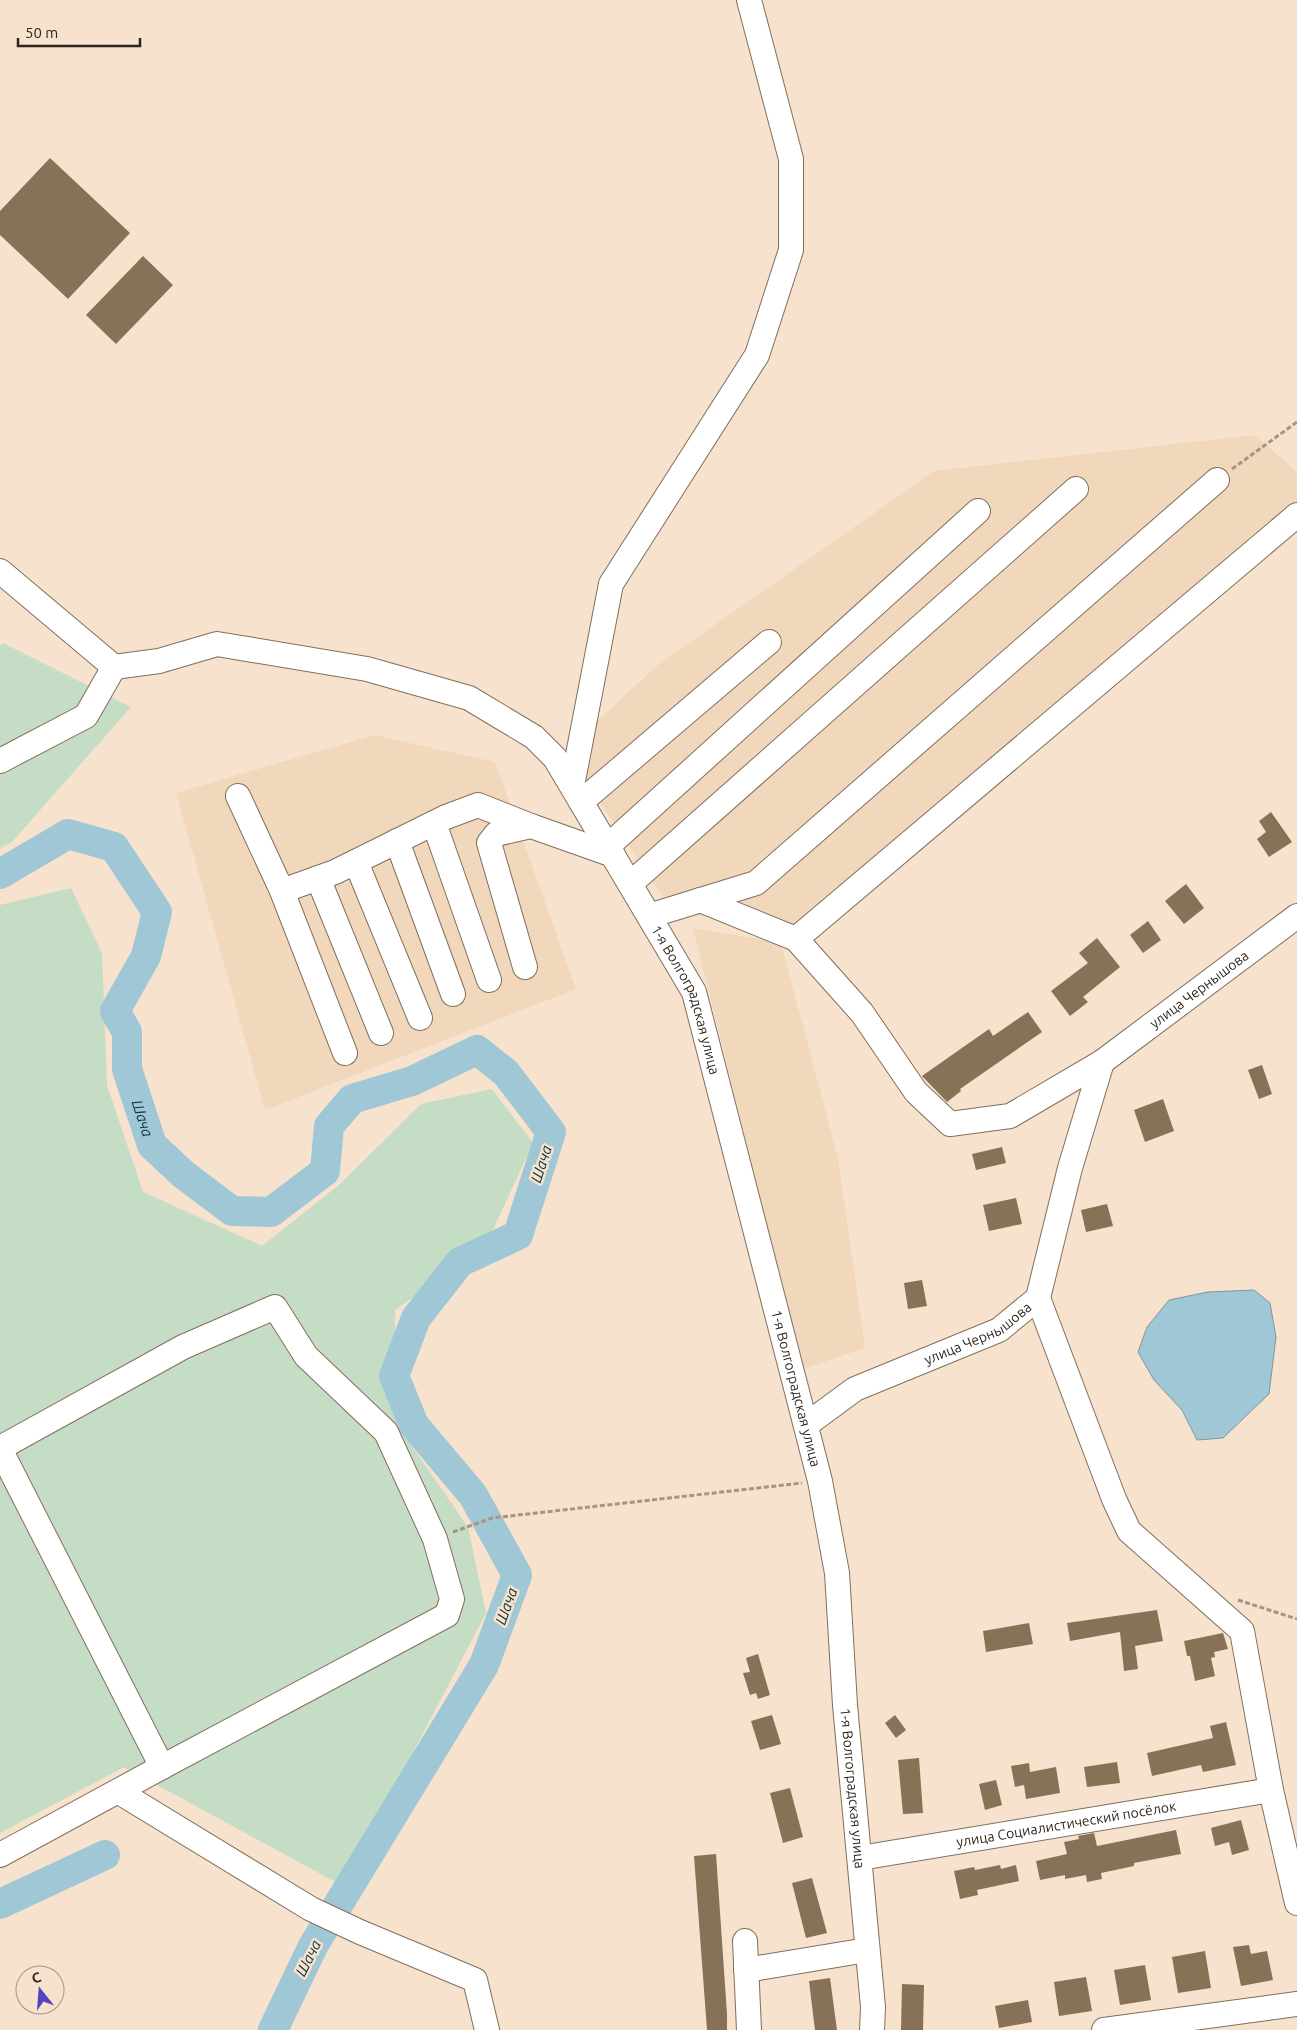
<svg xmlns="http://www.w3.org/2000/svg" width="1297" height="2030" viewBox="0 0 1297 2030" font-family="Ubuntu,sans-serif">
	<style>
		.built { fill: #f1d8bc }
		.green { fill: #c4ddc4 }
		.water { fill: #9fc7d5; stroke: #7d979e }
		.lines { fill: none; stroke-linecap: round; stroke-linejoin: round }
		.river { stroke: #9fc7d5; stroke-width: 30 }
		.building { fill: #877258 }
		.minor-casing { stroke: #816f5c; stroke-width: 26 }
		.path { stroke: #a49585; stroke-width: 3; stroke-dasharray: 5 2.5; stroke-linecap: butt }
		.minor { stroke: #fff; stroke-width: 24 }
		.labels { text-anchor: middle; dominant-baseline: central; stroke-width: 5; stroke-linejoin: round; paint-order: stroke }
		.street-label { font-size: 14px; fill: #2e261e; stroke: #f6e2cd }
		.water-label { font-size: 15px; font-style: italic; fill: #0b313c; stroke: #f6e2cd }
	</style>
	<rect width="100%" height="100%" fill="#f6e2cd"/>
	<path class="built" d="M 1255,435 L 1297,472 L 1297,531 L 897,864 L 801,953 L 744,926 L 664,899 L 586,781 L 594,724 L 659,664 L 934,471 Z
		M 374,735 L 495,762 L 576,989 L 265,1110 L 176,793 Z
		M 693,928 L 781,943 L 838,1158 L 865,1348 L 803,1369 Z"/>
	<path class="green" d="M 3,643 L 131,707 L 11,843 L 0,848 L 0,646 Z
		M 71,888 L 102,953 L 107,1085 L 143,1192 L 262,1246 L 339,1185 L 421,1104 L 492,1089 L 533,1143 L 485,1247 L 395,1310 L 397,1425 L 468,1527 L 486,1613 L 343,1886 L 124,1767 L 0,1833 L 0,905 Z"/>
	<path class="water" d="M 1254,1290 L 1270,1303 L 1276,1337 L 1269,1394 L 1223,1438 L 1197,1440 L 1182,1410 L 1154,1380 L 1138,1352 L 1147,1327 L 1169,1300 L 1208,1292 Z"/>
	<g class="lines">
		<g class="river">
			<path id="s1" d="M 0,874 L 68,834 L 114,847 L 157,912 L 146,956 L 115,1011 L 127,1032 L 127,1069 L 152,1145 L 183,1174 L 232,1211 L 271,1212 L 325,1171 L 329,1126 L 352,1099 L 412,1081 L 477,1050 L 506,1073 L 551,1132 L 518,1235 L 460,1262 L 416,1318 L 394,1376 L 414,1425 L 473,1495 L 517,1575 L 484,1665 L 313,1946 L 273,2030"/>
			<path d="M 0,1904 L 105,1855"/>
		</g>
	</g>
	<path class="building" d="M 50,158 L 130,233 L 68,299 L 0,235 L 0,211 Z
		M 143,256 L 173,285 L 116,344 L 86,315 Z
		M 1271,812 L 1292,842 L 1269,857 L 1257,839 L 1266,832 L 1259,821 Z
		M 1186,884 L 1204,908 L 1184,924 L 1165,901 Z
		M 1148,921 L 1161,940 L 1143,953 L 1130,935 Z
		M 1097,938 L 1120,967 L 1083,997 L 1088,1002 L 1070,1016 L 1051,991 L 1088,963 L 1079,953 Z
		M 1028,1012 L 1042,1032 L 960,1089 L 961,1091 L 947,1102 L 922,1076 L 989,1029 L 993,1036 Z
		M 1262,1065 L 1272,1094 L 1259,1099 L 1248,1070 Z
		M 1163,1099 L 1174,1131 L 1145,1142 L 1134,1110 Z
		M 1002,1147 L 1006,1163 L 976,1170 L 972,1154 Z
		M 1016,1198 L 1022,1224 L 989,1231 L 983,1205 Z
		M 1107,1204 L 1113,1226 L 1086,1232 L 1081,1210 Z
		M 922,1280 L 927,1306 L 908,1309 L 904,1283 Z
		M 1157,1610 L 1163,1641 L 1135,1646 L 1138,1669 L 1124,1671 L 1120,1632 L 1070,1641 L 1067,1623 Z
		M 1029,1623 L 1033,1644 L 986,1652 L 983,1631 Z
		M 1223,1633 L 1228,1649 L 1214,1652 L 1215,1657 L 1211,1658 L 1215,1676 L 1195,1681 L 1190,1656 L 1187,1656 L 1184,1641 Z
		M 758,1654 L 770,1695 L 758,1699 L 756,1693 L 750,1695 L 743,1673 L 750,1672 L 746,1658 Z
		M 772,1715 L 781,1744 L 760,1750 L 751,1721 Z
		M 895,1715 L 906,1730 L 896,1738 L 885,1723 Z
		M 1226,1722 L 1236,1765 L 1203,1772 L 1201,1765 L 1152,1776 L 1147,1753 L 1213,1738 L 1210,1726 Z
		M 919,1758 L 923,1813 L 903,1814 L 898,1760 Z
		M 1117,1762 L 1120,1783 L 1087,1787 L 1084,1767 Z
		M 1029,1763 L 1030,1772 L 1056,1767 L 1060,1793 L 1026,1799 L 1024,1785 L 1015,1787 L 1011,1766 Z
		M 996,1780 L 1002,1805 L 985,1810 L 979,1784 Z
		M 790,1788 L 803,1837 L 783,1843 L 770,1793 Z
		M 1241,1820 L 1249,1850 L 1232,1855 L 1229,1842 L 1215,1846 L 1211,1828 Z
		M 1176,1830 L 1181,1854 L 1134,1863 L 1134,1866 L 1101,1873 L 1102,1879 L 1087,1882 L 1086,1875 L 1065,1879 L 1065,1875 L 1040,1880 L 1036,1861 L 1067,1854 L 1064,1842 L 1079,1839 L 1078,1836 L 1094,1833 L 1097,1846 Z
		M 716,1854 L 727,2014 L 727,2030 L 707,2030 L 694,1856 Z
		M 1000,1865 L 1001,1869 L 1016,1865 L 1019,1881 L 977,1890 L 978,1895 L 960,1899 L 954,1871 L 974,1867 L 975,1870 Z
		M 812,1878 L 827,1933 L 806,1938 L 792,1883 Z
		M 1249,1945 L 1251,1954 L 1267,1951 L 1273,1980 L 1241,1986 L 1233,1947 Z
		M 1205,1951 L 1211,1988 L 1178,1993 L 1172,1957 Z
		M 1145,1965 L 1151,2000 L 1120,2005 L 1114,1970 Z
		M 1086,1977 L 1092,2011 L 1059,2016 L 1054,1982 Z
		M 830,1978 L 837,2030 L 815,2030 L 809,1981 Z
		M 902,1984 L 924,1985 L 923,2030 L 901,2030 Z
		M 1028,2000 L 1032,2022 L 999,2028 L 995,2006 Z"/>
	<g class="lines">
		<g class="minor-casing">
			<g id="minor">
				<path id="s2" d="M 0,571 L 114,667 L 159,661 L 217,644 L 367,669 L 469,698 L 534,737 L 555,758 L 694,992 L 820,1481 L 837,1573 L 845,1705 L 873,2007 L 872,2030"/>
				<path d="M 0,761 L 86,716 L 114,667"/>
				<path d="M 572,786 L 611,584 L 757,355 L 791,250 L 791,159 L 749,0"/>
				<path d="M 238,796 L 282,891 L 345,1053"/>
				<path d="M 581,802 L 769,642"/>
				<path d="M 434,823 L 489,980"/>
				<path d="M 397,841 L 453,994"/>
				<path d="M 608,846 L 978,511"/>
				<path d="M 356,862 L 420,1018"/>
				<path d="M 318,878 L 381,1033"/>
				<path d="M 630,884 L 1076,489"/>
				<path d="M 282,891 L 335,872 L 446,817 L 478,805 L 531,826"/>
				<path d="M 700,900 L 796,939 L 1297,515"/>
				<path d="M 649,916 L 756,883 L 1217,480"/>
				<path id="s3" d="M 796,939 L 862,1013 L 916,1092 L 950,1124 L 1010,1116 L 1102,1062 L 1297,916"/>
				<path d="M 525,967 L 489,843 L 496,834 L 531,826 L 613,855"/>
				<path d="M 1038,1298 L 1114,1499 L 1129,1531 L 1242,1631 L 1271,1790 L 1297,1903"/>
				<path id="s4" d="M 806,1425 L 855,1389 L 999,1330 L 1038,1298 L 1070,1168 L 1102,1062"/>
				<path d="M 0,1448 L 183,1347 L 275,1307 L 306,1356 L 386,1432 L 435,1539 L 452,1599 L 447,1615 L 162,1767"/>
				<path d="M 0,1449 L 162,1767 L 0,1855"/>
				<path d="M 119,1792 L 311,1909 L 360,1932 L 475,1980 L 487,2030"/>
				<path id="s5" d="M 860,1858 L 1271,1790"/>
				<path d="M 745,1941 L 749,2030"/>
				<path d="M 746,1970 L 867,1950"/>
				<path d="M 1104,2030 L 1297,2004"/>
			</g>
		</g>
		<path class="path" d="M 1232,469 L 1297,422
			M 453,1532 L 492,1518 L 802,1483
			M 1238,1600 L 1297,1619"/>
		<use href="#minor" class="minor"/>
	</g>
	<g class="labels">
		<g class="street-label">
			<text stroke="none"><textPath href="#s3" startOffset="530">улица Чернышова</textPath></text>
			<text stroke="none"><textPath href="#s2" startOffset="895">1-я Волгоградская улица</textPath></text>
			<text stroke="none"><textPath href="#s4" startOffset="196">улица Чернышова</textPath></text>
			<text stroke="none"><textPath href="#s2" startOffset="1300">1-я Волгоградская улица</textPath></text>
			<text stroke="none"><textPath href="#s2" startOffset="1705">1-я Волгоградская улица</textPath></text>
			<text stroke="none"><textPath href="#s5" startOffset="209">улица Социалистический посёлок</textPath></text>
		</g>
		<g class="water-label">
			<text stroke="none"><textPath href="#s1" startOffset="426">Шача</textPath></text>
			<text transform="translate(541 1164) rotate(-72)">Шача</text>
			<text transform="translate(506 1606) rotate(-70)">Шача</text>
			<text transform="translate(308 1958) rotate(-63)">Шача</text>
		</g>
	</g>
	<g transform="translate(40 1990) rotate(343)"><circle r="24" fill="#f6e2cd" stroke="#a69787"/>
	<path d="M0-4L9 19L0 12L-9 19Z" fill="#5144bc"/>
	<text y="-8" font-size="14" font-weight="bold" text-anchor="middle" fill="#2e261e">С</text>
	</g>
	<path d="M18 38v8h122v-8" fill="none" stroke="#2e261e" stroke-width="2.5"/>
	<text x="25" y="38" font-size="15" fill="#2e261e" stroke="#f6e2cd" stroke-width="4" paint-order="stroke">50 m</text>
</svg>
